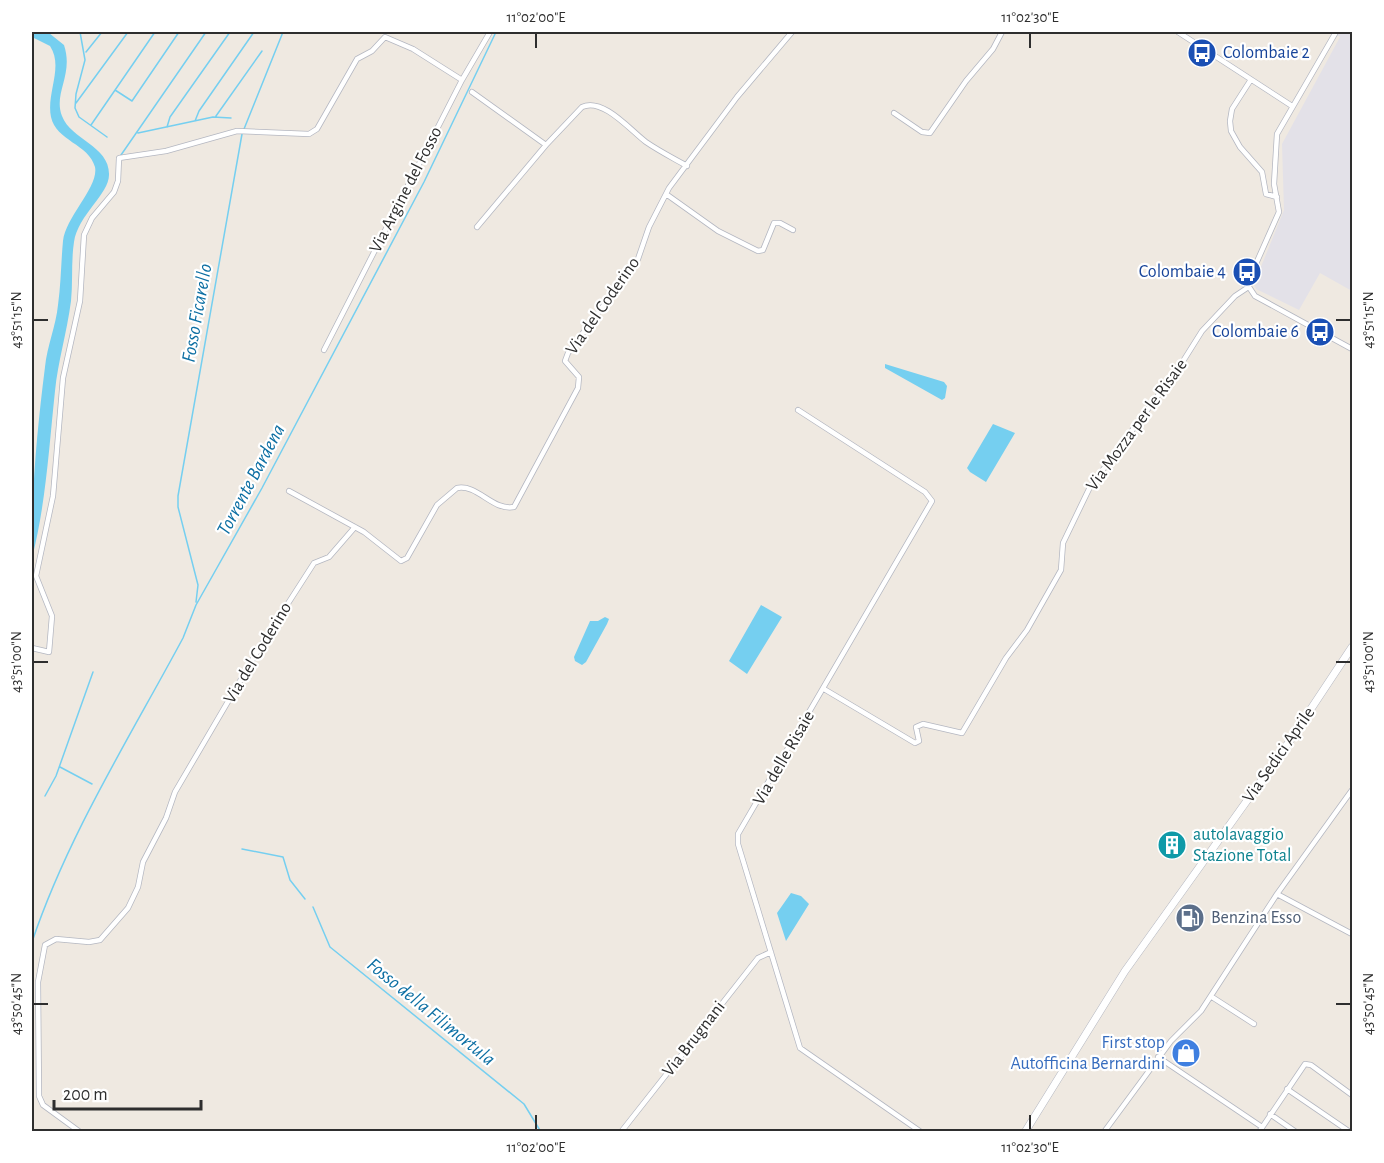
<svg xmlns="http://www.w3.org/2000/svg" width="1384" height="1163" viewBox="0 0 1384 1163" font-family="'Alegreya Sans',sans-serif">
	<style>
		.industrial { fill: #e3e1e8 }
		.water { fill: #75cff0 }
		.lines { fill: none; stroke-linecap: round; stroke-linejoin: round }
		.stream { stroke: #75cff0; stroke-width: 1.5 }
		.minor-casing { stroke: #b4b7c1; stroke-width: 6 }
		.secondary-casing { stroke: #b4b7c1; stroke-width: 8 }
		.minor { stroke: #fff; stroke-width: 4.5 }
		.secondary { stroke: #fff; stroke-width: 7 }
		.ticks { fill: none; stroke: #2e2e2e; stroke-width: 2 }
		.labels { text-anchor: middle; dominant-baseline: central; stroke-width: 4.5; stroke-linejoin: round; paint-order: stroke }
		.transit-label { font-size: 18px; fill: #164399; stroke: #fff; text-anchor: end }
		.street-label { font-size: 18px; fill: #2e2e2e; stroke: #fff }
		.culture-label { font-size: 18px; fill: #0d838f; stroke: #fff; text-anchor: start }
		.service-label { font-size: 18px; fill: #4e5e75; stroke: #fff; text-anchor: start }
		.shop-label { font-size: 18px; fill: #366cbe; stroke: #fff; text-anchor: end }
		.water-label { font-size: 20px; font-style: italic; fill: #0d6fa3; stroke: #fff }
		.neatline { fill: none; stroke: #2e2e2e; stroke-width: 2 }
		.ticks-label { font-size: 15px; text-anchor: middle; fill: #2e2e2e }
	</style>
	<rect width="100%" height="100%" fill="#efe9e1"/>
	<path class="industrial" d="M 1332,32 L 1352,32 L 1352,291 L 1320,273 L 1299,310 L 1256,289 L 1254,284 L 1284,210 L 1282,144 L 1340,37 Z"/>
	<path class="water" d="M 32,32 L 49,33 L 64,45 C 74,75 53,93 62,116 C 71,140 110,146 109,175 C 109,194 78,215 74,242 C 71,261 73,282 71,301 C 67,332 58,361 55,391 C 49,447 46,503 32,558 C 31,495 37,430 45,367 C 47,346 56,326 58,305 C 61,284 61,262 63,241 C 66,216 99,187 95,167 C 89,144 56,141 51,117 C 46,93 64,67 50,46 L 32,37 Z
		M 885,364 L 944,382 L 947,386 L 945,398 L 942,400 L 885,368 Z
		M 993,424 L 1015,433 L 986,482 L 970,472 L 967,468 Z
		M 761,605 L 782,617 L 747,674 L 729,661 Z
		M 605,617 L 609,619 L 607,624 L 586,662 L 582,665 L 575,661 L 574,657 L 590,621 L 598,621 Z
		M 791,893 L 801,896 L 809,904 L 786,941 L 777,913 Z"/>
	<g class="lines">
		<path class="stream" d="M 80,32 L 85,60 L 76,94 L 75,108 L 79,117 L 107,137
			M 86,52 L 102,32
			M 115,90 L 132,101 L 179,32
			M 76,103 L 128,32
			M 216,116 L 262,51
			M 195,121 L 199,111 L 254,32
			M 91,125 L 155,32
			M 167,127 L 170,117 L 230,32
			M 138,133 L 213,117 L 231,118
			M 121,155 L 206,32
			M 196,602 L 198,585 L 178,507 L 178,496 L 242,134 L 283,32
			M 60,767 L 92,784
			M 45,796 L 56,776 L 93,672
			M 242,849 L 283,857 L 290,880 L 305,899
			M 313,907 L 330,947 L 524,1104 L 541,1132
			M 32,942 C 68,835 130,737 183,638 L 196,605 L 262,488 L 424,182 L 496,32"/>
		<g class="minor-casing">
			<path id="minor" d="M 1178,32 L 1292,106
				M 1336,32 L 1277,134 L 1274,184 L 1279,212 L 1247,284 L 1255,296 L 1352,349
				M 1250,81 L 1232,109 L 1230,121 L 1231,131 L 1240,147 L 1262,172 L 1266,194 L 1277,197
				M 472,92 L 546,145 L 582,107 C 603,97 631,131 646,142 C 659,151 673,158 687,166
				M 894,113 L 922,132 L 930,133 L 966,81 L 993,49 L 1002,32
				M 666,194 L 718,231 L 758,251 L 763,250 L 774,223 L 780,223 L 793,230
				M 477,227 L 546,145
				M 324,350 L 462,80 L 490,32
				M 798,410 L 925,492 L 932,501 L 738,834 L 738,844 L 800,1048 L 921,1132
				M 289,491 L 364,532 L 401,561 L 407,558 L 437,505 L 457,488 C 478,484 492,511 514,507 L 578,388 L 579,377 L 565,361 L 568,353 L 638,259 L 649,227 L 669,188 L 737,97 L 792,32
				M 32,648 L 49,652 L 52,616 L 36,576 L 53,496 L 63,378 L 80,301 L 84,235 L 92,218 L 114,192 L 118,181 L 119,158 L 166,151 L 237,131 L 309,134 L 317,129 L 357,59 L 372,51 L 385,37 L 413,49 L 462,80
				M 824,689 L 915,743 L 919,741 L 916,727 L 923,724 L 962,733 L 1006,658 L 1027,630 L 1061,570 L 1063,543 L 1090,487 L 1180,366 L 1202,331 L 1235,296 L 1247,288
				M 1277,894 L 1352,934
				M 1212,997 L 1254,1024
				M 1158,1057 L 1262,1127
				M 1287,1089 L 1350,1132
				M 1270,1114 L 1296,1132
				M 80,1132 L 43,1105 L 39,1096 L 38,982 L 45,945 L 56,939 L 89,942 L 100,940 L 128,908 L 138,887 L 143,862 L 166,818 L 175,792 L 260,647 L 314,563 L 329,557 L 355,527
				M 621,1132 L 758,958 L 771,952
				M 1104,1132 L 1171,1041 L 1201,1011 L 1277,894 L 1352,790
				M 1259,1132 L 1305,1064 L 1311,1065 L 1352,1095"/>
		</g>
		<g class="secondary-casing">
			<path id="secondary" d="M 1025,1132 L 1125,971 L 1289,742 L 1352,647"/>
		</g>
		<use href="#minor" class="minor"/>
		<use href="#secondary" class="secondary"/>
	</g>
	<path class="ticks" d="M 536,33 L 536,48M 1030,33 L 1030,48M 33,320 L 48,320M 1336,320 L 1351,320M 33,662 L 48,662M 1336,662 L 1351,662M 33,1004 L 48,1004M 1336,1004 L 1351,1004M 536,1115 L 536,1130M 1030,1115 L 1030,1130"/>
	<defs>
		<g id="bus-disc" transform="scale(1.5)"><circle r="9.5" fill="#1a4fb4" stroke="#fff"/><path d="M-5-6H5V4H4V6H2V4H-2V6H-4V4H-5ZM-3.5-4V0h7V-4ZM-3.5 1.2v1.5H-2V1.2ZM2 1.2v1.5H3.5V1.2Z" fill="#fff"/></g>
		<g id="building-disc" transform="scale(1.5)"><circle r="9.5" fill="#0f9aa8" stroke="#fff"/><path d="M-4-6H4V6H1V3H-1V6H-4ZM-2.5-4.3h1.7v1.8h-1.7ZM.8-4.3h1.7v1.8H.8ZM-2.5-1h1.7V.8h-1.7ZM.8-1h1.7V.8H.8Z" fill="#fff"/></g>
		<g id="fuel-disc" transform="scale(1.5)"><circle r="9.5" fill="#5c6f8a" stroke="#fff"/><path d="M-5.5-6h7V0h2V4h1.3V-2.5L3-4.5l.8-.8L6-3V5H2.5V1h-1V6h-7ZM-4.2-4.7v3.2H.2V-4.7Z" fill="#fff"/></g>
		<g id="shop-disc" transform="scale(1.5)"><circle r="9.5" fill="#3f7fe0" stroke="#fff"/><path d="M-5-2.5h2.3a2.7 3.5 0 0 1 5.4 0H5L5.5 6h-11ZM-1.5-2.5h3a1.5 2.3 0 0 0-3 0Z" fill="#fff"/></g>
	</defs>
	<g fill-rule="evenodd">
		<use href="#bus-disc" x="1202" y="53"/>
		<use href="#bus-disc" x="1247" y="272"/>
		<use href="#bus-disc" x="1320" y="332"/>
		<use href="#building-disc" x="1172" y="845"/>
		<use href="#fuel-disc" x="1190" y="918"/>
		<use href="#shop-disc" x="1186" y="1053"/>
	</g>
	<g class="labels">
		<g class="transit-label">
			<text x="1223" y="53" text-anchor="start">Colombaie 2</text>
			<text x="1226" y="272">Colombaie 4</text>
			<text x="1299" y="332">Colombaie 6</text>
		</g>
		<g class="street-label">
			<text transform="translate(406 190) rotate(-63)">Via Argine del Fosso</text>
			<text transform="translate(603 306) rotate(-55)">Via del Coderino</text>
			<text transform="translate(1137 425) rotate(-54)">Via Mozza per le Risaie</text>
			<text transform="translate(258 653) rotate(-59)">Via del Coderino</text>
			<text transform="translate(1279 755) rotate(-55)">Via Sedici Aprile</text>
			<text transform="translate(784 758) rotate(-60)">Via delle Risaie</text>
			<text transform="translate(694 1039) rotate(-52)">Via Brugnani</text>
		</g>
		<g class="culture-label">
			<text x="1193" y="835">autolavaggio<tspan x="1193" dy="21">Stazione Total</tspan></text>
		</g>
		<g class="service-label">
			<text x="1211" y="918">Benzina Esso</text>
		</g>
		<g class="shop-label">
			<text x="1165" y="1043">First stop<tspan x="1165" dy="21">Autofficina Bernardini</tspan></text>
		</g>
		<g class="water-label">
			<text transform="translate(197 313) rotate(-80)">Fosso Ficarello</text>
			<text transform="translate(251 480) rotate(-62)">Torrente Bardena</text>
			<text transform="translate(431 1012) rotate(39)">Fosso della Filimortula</text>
		</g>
	</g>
	<rect width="1384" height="1163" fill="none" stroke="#ffffff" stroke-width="66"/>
	<path d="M54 1100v9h147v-9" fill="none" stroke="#2e2e2e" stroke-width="3"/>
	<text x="63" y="1100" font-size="18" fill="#2e2e2e" stroke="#ffffff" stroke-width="4.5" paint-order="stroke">200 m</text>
	<rect x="33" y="33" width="1318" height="1097" class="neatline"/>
	<g class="ticks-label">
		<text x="536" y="22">11°02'00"E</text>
		<text x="1030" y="22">11°02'30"E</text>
		<text transform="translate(16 320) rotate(-90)" y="5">43°51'15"N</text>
		<text transform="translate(1368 320) rotate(-90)" y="5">43°51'15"N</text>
		<text transform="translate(16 662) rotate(-90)" y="5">43°51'00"N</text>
		<text transform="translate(1368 662) rotate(-90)" y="5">43°51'00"N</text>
		<text transform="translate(16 1004) rotate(-90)" y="5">43°50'45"N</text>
		<text transform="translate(1368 1004) rotate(-90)" y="5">43°50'45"N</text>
		<text x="536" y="1152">11°02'00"E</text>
		<text x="1030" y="1152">11°02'30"E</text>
	</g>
</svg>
